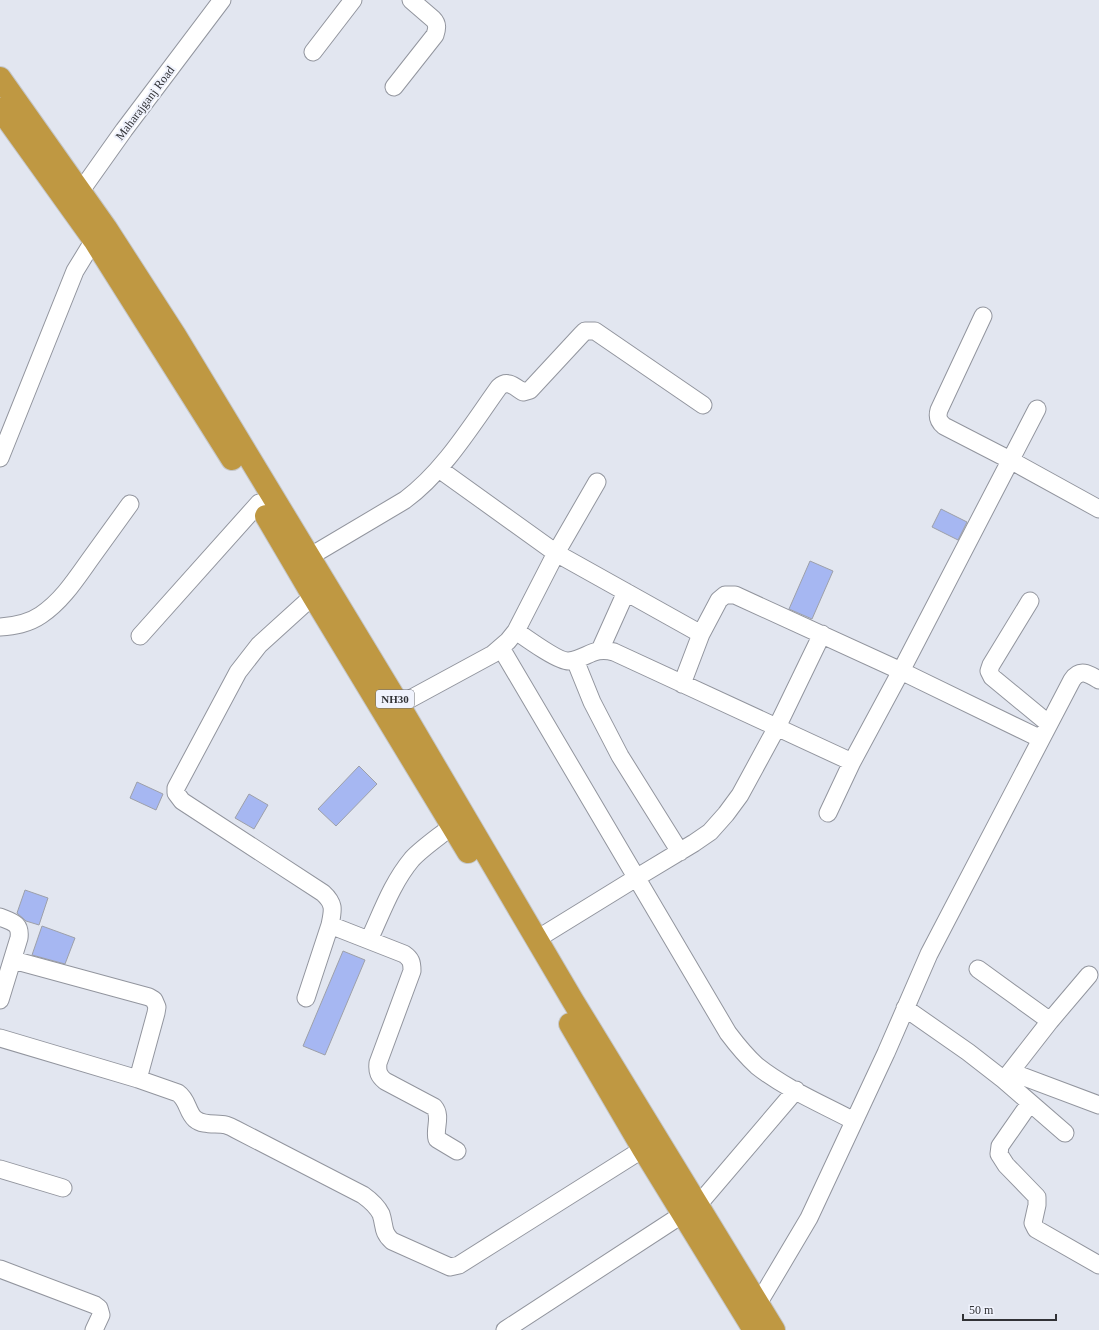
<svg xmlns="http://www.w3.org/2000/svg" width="1099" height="1330" viewBox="0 0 1099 1330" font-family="Georgia,serif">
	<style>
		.building { fill: #a6b7f2; stroke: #9da0a9 }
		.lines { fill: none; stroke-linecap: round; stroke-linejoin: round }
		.minor-casing { stroke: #92959e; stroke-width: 19 }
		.highway-casing { stroke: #c5c6c7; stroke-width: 24 }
		.minor { stroke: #fff; stroke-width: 17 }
		.highway { stroke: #bf9842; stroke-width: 22 }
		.labels { text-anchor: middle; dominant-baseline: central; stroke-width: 4; stroke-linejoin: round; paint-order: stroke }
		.shield { fill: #f0f3fd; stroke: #6a6c72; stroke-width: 1 }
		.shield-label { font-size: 11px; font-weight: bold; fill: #313236 }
		.street-label { font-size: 12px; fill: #313236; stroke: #f0f3fd }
	</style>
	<rect width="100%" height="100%" fill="#e2e6f0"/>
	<path class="building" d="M 941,509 L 967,522 L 958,540 L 932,527 Z
		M 810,561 L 833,571 L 812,619 L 789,609 Z
		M 359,766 L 377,784 L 336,826 L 318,809 Z
		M 137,782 L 163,794 L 156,810 L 130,798 Z
		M 249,794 L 268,805 L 254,829 L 235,818 Z
		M 25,890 L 48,898 L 39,925 L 26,921 L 17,913 Z
		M 42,926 L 75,938 L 65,964 L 32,955 Z
		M 343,951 L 365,960 L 325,1055 L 303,1046 Z"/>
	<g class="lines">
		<g class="minor-casing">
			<path id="minor" d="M 313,52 L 353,0
				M 394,87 L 435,35 C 437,29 438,24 433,19 L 411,0
				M 72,199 L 80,192 L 124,130 L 222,0
				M 983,316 L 939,410 C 937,417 938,421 944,426 L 1010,460 L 1099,509
				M 0,458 L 75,271 L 94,240 L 102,233
				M 439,469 L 556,553 L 701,634
				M 309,557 L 405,500 C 444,471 471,426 499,387 C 508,379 515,387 523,392 L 530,390 L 581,335 L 585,331 L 595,331 L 703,405
				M 1030,601 L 991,665 L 989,671 L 992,677 L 1049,724
				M 0,627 C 14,626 28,624 41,615 C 62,601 76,579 91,558 C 104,540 117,522 130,504
				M 516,631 C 526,638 559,662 569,661 C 587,659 593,646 614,652 L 852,762
				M 140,636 L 259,503
				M 501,648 L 728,1033 C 737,1045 746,1056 757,1066 C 786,1089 822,1104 854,1121
				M 600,650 L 626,592
				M 575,660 L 592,702 L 620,756 L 680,852
				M 682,684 L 701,634 L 719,600 L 725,595 L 735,595 L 901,671 L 1041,739
				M 399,705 L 493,654 L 508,641 L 516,631 L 556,553 L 597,482
				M 828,813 L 852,762 L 901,671 L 1037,409
				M 0,917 C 12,922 21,923 19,938 L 0,1000
				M 330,925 L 404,954 C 411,959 412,962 412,971 L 378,1063 C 377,1072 379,1076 385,1081 L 434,1107 C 442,1116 434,1129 437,1139 L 457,1151
				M 537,939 L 636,878 L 694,843 L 710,832 L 726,814 L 740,795 L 777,727 L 822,634
				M 369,940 C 382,912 392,883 412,859 C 422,848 440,836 452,826
				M 13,960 L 149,997 L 154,1000 L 157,1007 L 156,1013 L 138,1079
				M 978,969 L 1050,1021
				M 306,998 L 330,925 C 333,910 335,904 323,893 L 182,801 L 176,793 L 176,788 L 238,672 L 259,645 L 313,596
				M 905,1008 L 968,1052 L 1004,1080 L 1065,1133
				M 0,1038 L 138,1079 L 178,1093 C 188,1100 187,1112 195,1119 C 203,1126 216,1123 226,1125 C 229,1126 232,1127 235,1129 L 363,1195 C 370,1200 377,1206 381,1214 C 385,1226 382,1232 392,1241 L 450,1267 L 459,1265 L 643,1149
				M 1011,1072 L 1099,1105
				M 1004,1080 L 1050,1021 L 1089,975
				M 1030,1103 L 1000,1146 L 999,1154 L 1006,1165 L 1037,1197 L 1037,1205 L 1033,1223 L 1036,1229 L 1099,1265
				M 0,1169 L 63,1188
				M 698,1205 L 796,1090
				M 0,1269 L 95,1305 L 99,1308 L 101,1315 L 94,1330
				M 758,1304 L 809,1218 L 886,1053 L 929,954 L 1072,680 C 1080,668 1089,674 1099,680
				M 505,1330 L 683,1214"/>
		</g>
		<g class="highway-casing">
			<path id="highway" d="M 0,78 L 106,228 L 175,335 L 399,705 L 573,1001 L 774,1330
				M 0,109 L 94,240 L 232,459
				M 266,516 L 313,596 L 468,852
				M 570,1024 L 643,1149 L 754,1330"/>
		</g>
		<use href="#minor" class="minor"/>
		<use href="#highway" class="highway"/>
	</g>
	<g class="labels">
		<rect class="shield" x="376" y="690" width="38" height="18" rx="3"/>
		<g class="shield-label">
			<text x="395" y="699">NH30</text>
		</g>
		<g class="street-label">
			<text transform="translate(145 103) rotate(-53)">Maharajganj Road</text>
		</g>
	</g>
	<path d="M963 1314v6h93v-6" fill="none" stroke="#313236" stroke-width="2"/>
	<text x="969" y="1314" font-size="12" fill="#313236" stroke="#f0f3fd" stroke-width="3" paint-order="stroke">50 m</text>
</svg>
